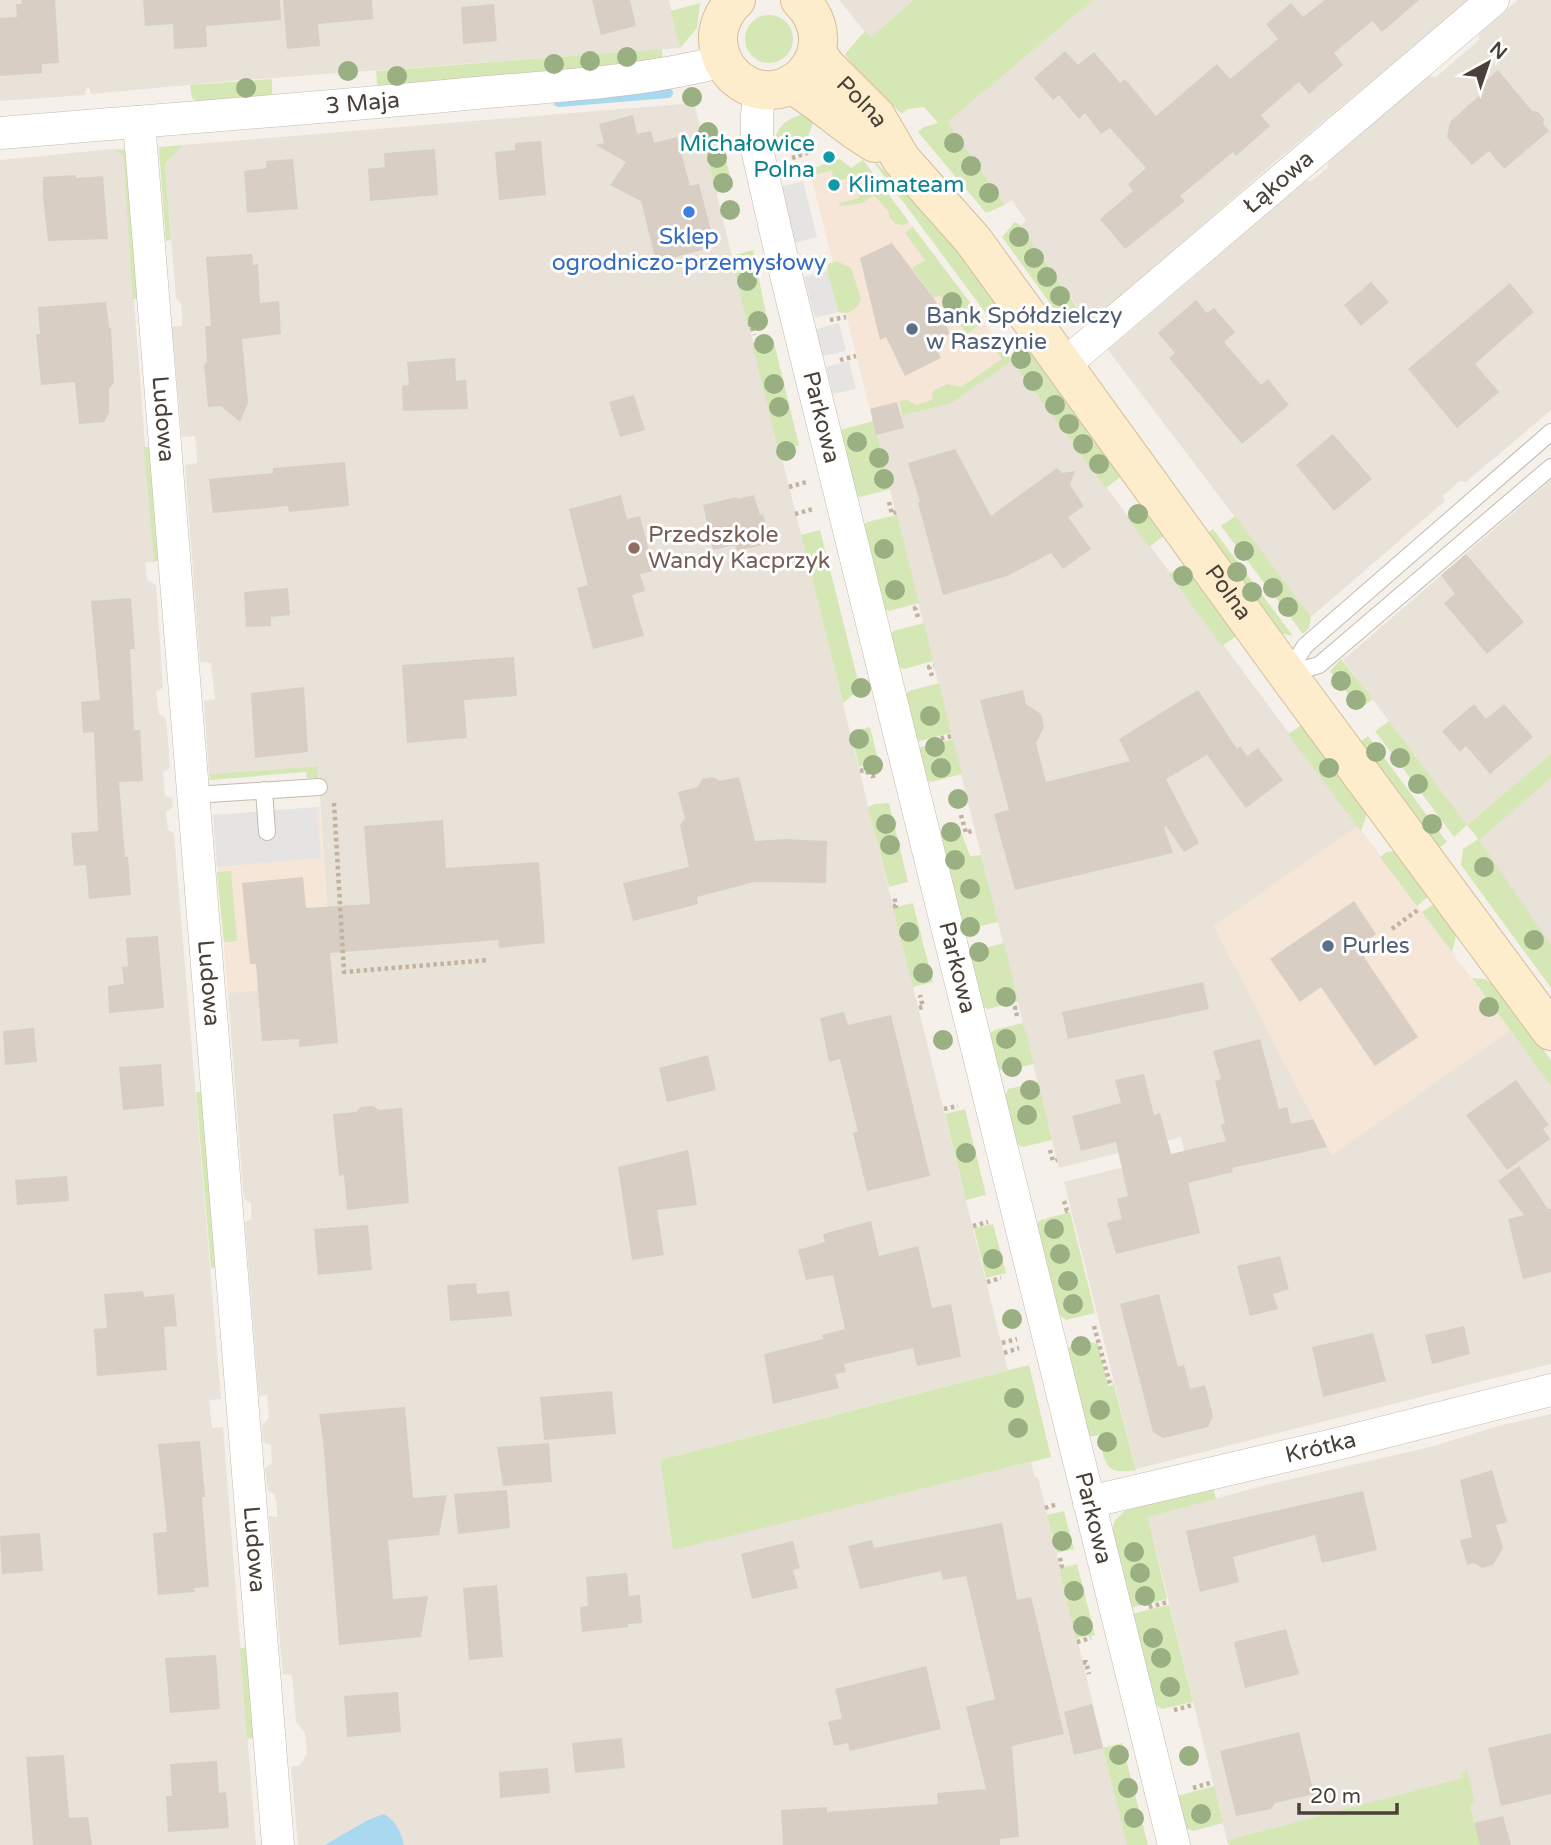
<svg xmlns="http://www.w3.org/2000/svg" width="1551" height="1845" viewBox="0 0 1551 1845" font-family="'Varela Round',sans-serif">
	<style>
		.residential { fill: #e8e2d9 }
		.commercial { fill: #f5e6d7 }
		.green { fill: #d5e7b5 }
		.parking { fill: #e6e4e2 }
		.water { fill: #a9d9ef }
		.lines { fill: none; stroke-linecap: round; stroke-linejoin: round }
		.stream { stroke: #a9d9ef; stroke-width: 10 }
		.building { fill: #d9cec3 }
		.lane-casing { stroke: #c3bab0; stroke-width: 18 }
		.street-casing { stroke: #c3bab0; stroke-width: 33 }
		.secondary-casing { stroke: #d3bf9b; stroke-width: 40 }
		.path { stroke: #c2b29f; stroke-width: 4.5; stroke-dasharray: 3.5 3.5; stroke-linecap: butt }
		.lane { stroke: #fff; stroke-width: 16 }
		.street { stroke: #fff; stroke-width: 32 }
		.secondary { stroke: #fdedcc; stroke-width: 38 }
		.tree { fill: #9bb082 }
		.culture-dot { fill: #0f9aa8; stroke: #fff; stroke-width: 2.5 }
		.shop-dot { fill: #3f7fe0; stroke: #fff; stroke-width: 2.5 }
		.service-dot { fill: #5c6f8a; stroke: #fff; stroke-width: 2.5 }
		.education-dot { fill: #8d6e63; stroke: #fff; stroke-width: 2.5 }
		.labels { text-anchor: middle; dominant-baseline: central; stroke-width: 6; stroke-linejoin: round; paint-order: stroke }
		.street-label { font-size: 23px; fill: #494138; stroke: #fff }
		.culture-label { font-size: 23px; fill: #0d838f; stroke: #fff; text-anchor: end }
		.shop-label { font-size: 23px; fill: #366cbe; stroke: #fff }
		.service-label { font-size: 23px; fill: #4e5e75; stroke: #fff; text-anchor: start }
		.education-label { font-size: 23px; fill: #785e54; stroke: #fff; text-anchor: start }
	</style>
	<rect width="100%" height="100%" fill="#f5f1ea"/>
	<path class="residential" d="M 0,0 L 669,0 L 680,48 L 230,81 L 91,94 L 89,87 L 86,88 L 85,95 L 0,101 Z
		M 839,0 L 914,0 L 870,38 Z
		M 1093,0 L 1469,0 L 1271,165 L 1104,311 L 1079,309 L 1020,226 L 1026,221 L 1012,200 L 1005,205 L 946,122 Z
		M 1518,0 L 1551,0 L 1551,410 L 1466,482 L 1460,481 L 1442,496 L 1445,501 L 1311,617 L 1108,350 L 1306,181 L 1312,181 L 1327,168 L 1328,162 L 1428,76 L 1436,77 L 1479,40 L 1479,33 Z
		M 694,103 L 1008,1370 L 660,1460 L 673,1549 L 1031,1462 L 1035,1478 L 1038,1477 L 1041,1489 L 1127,1845 L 298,1845 L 291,1767 L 300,1765 L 307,1753 L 305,1733 L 296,1722 L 292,1675 L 283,1674 L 282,1665 L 269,1516 L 277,1517 L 277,1511 L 275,1495 L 268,1491 L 265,1468 L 272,1464 L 271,1445 L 263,1442 L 262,1426 L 269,1418 L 267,1395 L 259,1396 L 245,1222 L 251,1219 L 251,1203 L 244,1199 L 243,1189 L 228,993 L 332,983 L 318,766 L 209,774 L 204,701 L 215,699 L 211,663 L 200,662 L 185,465 L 197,463 L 196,444 L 195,436 L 182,437 L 172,327 L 182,326 L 182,315 L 181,304 L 176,298 L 165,164 L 183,145 Z
		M 113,149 L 123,156 L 154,562 L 145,562 L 147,580 L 156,585 L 163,688 L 156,691 L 159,714 L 166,718 L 167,727 L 170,768 L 163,772 L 165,796 L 172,798 L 173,807 L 166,812 L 168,830 L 174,833 L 221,1399 L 209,1400 L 212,1428 L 223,1427 L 256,1845 L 0,1845 L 0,160 Z
		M 1012,360 L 1358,826 L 1214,926 L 1332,1155 L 1510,1030 L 1551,1086 L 1551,1364 L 1136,1469 L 1064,1182 L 1184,1152 L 1183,1145 L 1181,1137 L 1059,1168 L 873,421 L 950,404 Z
		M 1551,480 L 1551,754 L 1467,825 L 1343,660 Z
		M 1551,778 L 1551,945 L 1478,840 Z
		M 1551,1414 L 1551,1845 L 1480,1845 L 1470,1804 L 1474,1802 L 1466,1770 L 1462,1771 L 1464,1778 L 1227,1840 L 1148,1517 L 1266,1485 L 1434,1446 L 1498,1426 Z"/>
	<path class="commercial" d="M 840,159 L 851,168 L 863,160 L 1012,360 L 950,404 L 873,421 L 811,176 L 811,169 Z
		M 320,807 L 332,983 L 228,993 L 213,815 Z
		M 1358,826 L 1510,1030 L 1332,1155 L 1214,926 Z"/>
	<path class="green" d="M 914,0 L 1093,0 L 947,122 L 1005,205 L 986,213 L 918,132 L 924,127 L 938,123 L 924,107 L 907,109 L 902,114 L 857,72 L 845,54 L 865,31 L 871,37 Z
		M 700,3 L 697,28 L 680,48 L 671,11 Z
		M745 39a24 24 0 1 1 48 0a24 24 0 1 1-48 0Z
		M 662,49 L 663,63 L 382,89 L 377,83 L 376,71 Z
		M 272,79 L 272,93 L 269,98 L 199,103 L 192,98 L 190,85 Z
		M 667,83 L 669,94 L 666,97 L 553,106 L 557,97 Z
		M 806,114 L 816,115 L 803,150 L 772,150 C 775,129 785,117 806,114 Z
		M 717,127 L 733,187 L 716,193 L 701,131 Z
		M 183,145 L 165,164 L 171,240 L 166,241 L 159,150 L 159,147 Z
		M 113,149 L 126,150 L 144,299 L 133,299 L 123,156 Z
		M 840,159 L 851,168 L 863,160 L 909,222 L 903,225 L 896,224 L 889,217 L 889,212 L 874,195 L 862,203 L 840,206 L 839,203 L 859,198 L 854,177 L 835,181 L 831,170 L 811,176 L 811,169 Z
		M 877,163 L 968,262 L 1000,306 L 990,319 L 875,164 Z
		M 1015,222 L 1019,224 L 1078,309 L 1104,311 L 1084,325 L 1065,324 L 1002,237 Z
		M 913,227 L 984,321 L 967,334 L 940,295 L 934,298 L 912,268 L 925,260 L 905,233 Z
		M 753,250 L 768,323 L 754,326 L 753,321 L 747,322 L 731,256 Z
		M 837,261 L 851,268 L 861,299 C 857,310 849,315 838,312 L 827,271 L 828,264 Z
		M 773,339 L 799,445 L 790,448 L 791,453 L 780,456 L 752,343 Z
		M 1002,346 L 1012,360 L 1030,347 L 1123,475 L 1106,488 L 1012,361 L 950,404 L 902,415 L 899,401 L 907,400 L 916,405 L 932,400 L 933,391 L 947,384 L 961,387 L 1002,359 L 996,350 Z
		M 873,421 L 891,489 L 860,497 L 853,495 L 837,431 Z
		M 144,447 L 156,447 L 164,559 L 154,562 Z
		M 1144,505 L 1165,535 L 1149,547 L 1127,517 Z
		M 897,515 L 919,603 L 889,611 L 881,608 L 861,528 L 867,522 Z
		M 1235,516 L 1311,617 L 1309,628 L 1303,634 L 1221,526 Z
		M 1213,529 L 1293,636 L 1279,633 L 1205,535 Z
		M 820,530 L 860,689 L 843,703 L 801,535 Z
		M 1186,563 L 1238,635 L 1222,646 L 1169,574 Z
		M 924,623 L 933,661 L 904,669 L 895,665 L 889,638 L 893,631 Z
		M 1341,659 L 1373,699 L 1360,709 L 1330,671 Z
		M 939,683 L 951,733 L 915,742 L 903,697 L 909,691 Z
		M 1389,721 L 1467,825 L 1551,754 L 1551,778 L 1479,840 L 1551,945 L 1551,988 L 1461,865 L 1463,849 L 1478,839 L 1467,825 L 1454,837 L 1375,731 Z
		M 1303,724 L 1368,810 L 1361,831 L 1288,734 Z
		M 870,727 L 880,768 L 872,771 L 867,764 L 859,767 L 851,732 Z
		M 1368,736 L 1447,842 L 1437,850 L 1359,743 Z
		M 953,739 L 962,774 L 931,782 L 924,779 L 917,748 Z
		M 318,766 L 318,778 L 307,778 L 306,772 L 210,780 L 209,774 Z
		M 889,803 L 908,882 L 889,887 L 868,807 L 875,804 Z
		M 959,826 L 970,856 L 981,855 L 998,922 L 968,929 L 960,923 L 938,835 L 944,829 Z
		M 1398,851 L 1430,895 L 1417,906 L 1380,857 L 1387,852 Z
		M 231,871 L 237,941 L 224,942 L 217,872 Z
		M 913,903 L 933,982 L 913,987 L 893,908 Z
		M 1435,903 L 1457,932 L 1452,952 L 1422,912 Z
		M 1004,943 L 1018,1001 L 988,1009 L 981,1006 L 968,958 L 973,951 Z
		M 1472,978 L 1485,979 L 1499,989 L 1551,1060 L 1551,1086 Z
		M 1023,1023 L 1034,1064 L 1003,1071 L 996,1067 L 988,1036 L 994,1030 Z
		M 1038,1082 L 1052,1140 L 1023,1147 L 1015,1143 L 1004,1098 L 1008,1089 Z
		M 196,1092 L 209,1092 L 223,1267 L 211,1268 Z
		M 965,1109 L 986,1195 L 966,1200 L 945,1114 Z
		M 1070,1212 L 1095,1313 L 1066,1320 L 1058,1314 L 1036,1225 L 1041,1220 Z
		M 993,1224 L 1006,1273 L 986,1278 L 974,1228 Z
		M 1085,1341 L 1098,1344 L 1108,1386 L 1114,1385 L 1136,1470 C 1103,1476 1105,1462 1099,1435 L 1088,1437 L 1066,1351 L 1072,1344 Z
		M 1029,1365 L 1051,1457 L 673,1550 L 660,1460 Z
		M 1213,1487 L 1216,1499 L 1148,1517 L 1167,1599 L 1130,1608 L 1112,1530 L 1115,1520 L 1127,1509 Z
		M 1064,1511 L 1074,1549 L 1057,1553 L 1047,1515 Z
		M 1077,1564 L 1095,1635 L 1076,1638 L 1060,1572 L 1061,1568 Z
		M 1169,1605 L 1193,1702 L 1162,1709 L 1154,1704 L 1131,1614 Z
		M 252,1647 L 258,1737 L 247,1739 L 240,1648 Z
		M 1122,1743 L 1148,1845 L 1127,1845 L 1103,1748 Z
		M 1467,1770 L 1475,1803 L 1470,1805 L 1480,1845 L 1229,1845 L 1227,1840 L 1463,1778 L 1462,1771 Z
		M 1214,1786 L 1223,1823 L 1193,1831 L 1185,1828 L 1177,1796 Z"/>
	<path class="parking" d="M 803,181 L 817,237 L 795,243 L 780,187 Z
		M 827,271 L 838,312 L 815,318 L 804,277 Z
		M 839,323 L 846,351 L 823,356 L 816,329 Z
		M 849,361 L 856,389 L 833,394 L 826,367 Z
		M 317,807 L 321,858 L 217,867 L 213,815 Z"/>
	<path class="water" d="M 384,1814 C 397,1822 400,1831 404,1845 L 325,1845 L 368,1820 Z"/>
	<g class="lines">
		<path class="stream" d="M 559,102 L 668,93"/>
	</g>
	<path class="building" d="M 21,0 L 55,0 L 59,63 L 42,64 L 42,73 L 0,76 L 0,18 L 17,17 L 16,4 L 22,4 Z
		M 143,0 L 280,0 L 281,20 L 206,26 L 207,47 L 174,49 L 173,24 L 145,26 Z
		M 283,0 L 372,0 L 373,19 L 318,24 L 320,46 L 287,49 Z
		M 592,0 L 630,0 L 636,26 L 601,35 Z
		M 1325,0 L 1419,0 L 1382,32 L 1372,21 L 1334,53 L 1343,65 L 1309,94 L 1299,82 L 1261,115 L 1270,126 L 1236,156 L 1233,152 L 1180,196 L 1185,201 L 1125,249 L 1100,219 L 1133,191 L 1128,184 L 1146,168 L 1110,128 L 1101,134 L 1085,113 L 1079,119 L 1059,95 L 1053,100 L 1034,78 L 1065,51 L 1078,65 L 1094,52 L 1120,83 L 1125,79 L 1156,116 L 1217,64 L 1230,79 L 1278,39 L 1266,24 L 1291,3 L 1303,17 Z
		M 494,4 L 497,41 L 463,44 L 461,7 Z
		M 1498,70 L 1532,111 L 1538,112 L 1544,119 L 1543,124 L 1549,131 L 1504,169 L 1489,151 L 1472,165 L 1447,137 L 1450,122 L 1483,92 L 1479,87 Z
		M 633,115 L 637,134 L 651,131 L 654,143 L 677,137 L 690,186 L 699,184 L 711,230 L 702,232 L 706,249 L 656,262 L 641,201 L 610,185 L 626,162 L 596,145 L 604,143 L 599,124 Z
		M 541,141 L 546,195 L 499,200 L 495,152 L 515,150 L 515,143 Z
		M 435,149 L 438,195 L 370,201 L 368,169 L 385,167 L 384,153 Z
		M 293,159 L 298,209 L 247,213 L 244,171 L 266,168 L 266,161 Z
		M 76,175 L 76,178 L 103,176 L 108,239 L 48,241 L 43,198 L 43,177 Z
		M 892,243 L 935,300 L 950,334 L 942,338 L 945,346 L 937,350 L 941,358 L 905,376 L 886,337 L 880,340 L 860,258 Z
		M 252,254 L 253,265 L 258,264 L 260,303 L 279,301 L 281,334 L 242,339 L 248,403 L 240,422 L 221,406 L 208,407 L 204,365 L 207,362 L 205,326 L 211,326 L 206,257 Z
		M 1371,282 L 1389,302 L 1361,326 L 1344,305 Z
		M 1510,283 L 1534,312 L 1475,364 L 1499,392 L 1457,428 L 1408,369 Z
		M 1196,300 L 1207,313 L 1214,308 L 1235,332 L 1224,342 L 1261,385 L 1268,379 L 1289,405 L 1242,444 L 1169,358 L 1175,353 L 1158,333 Z
		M 106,302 L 109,328 L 111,328 L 114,383 L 109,389 L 109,413 L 104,422 L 79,424 L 75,382 L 41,385 L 36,335 L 40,334 L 38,307 Z
		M 455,358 L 456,381 L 466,380 L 468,409 L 403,411 L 402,386 L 409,385 L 407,362 Z
		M 634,395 L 645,430 L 620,437 L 609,402 Z
		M 897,402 L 904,428 L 876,435 L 870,409 Z
		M 1333,434 L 1372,479 L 1334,511 L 1296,465 Z
		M 955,449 L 991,516 L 1057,468 L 1062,473 L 1075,471 L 1070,485 L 1084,506 L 1068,517 L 1091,549 L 1063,569 L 1051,553 L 1007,576 L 943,595 L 918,503 L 920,502 L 908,463 Z
		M 345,462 L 349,506 L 289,512 L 288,506 L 213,513 L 209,479 L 273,473 L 273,468 Z
		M 621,495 L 627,519 L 640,516 L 654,571 L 640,574 L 645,591 L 632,595 L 644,636 L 593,649 L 577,588 L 588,585 L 569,509 Z
		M 754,495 L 760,515 L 763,514 L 771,543 L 737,551 L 735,545 L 713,550 L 703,505 L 737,497 L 737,499 Z
		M 1466,554 L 1524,622 L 1487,654 L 1444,603 L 1455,594 L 1441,575 Z
		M 288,588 L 290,615 L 271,617 L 271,626 L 246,627 L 244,592 Z
		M 131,598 L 135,649 L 130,649 L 134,730 L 140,730 L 143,781 L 119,782 L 125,857 L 128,857 L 131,895 L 89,899 L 86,865 L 74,866 L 71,833 L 98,831 L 94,732 L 83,733 L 81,702 L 100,700 L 91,601 Z
		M 514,657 L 517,696 L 464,700 L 467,738 L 407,743 L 402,665 Z
		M 304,687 L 308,752 L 255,758 L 251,693 Z
		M 1023,690 L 1026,704 L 1041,714 L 1044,727 L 1036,743 L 1046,782 L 1130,761 L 1119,739 L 1198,690 L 1237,749 L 1240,746 L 1247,756 L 1258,748 L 1283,780 L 1246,808 L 1207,755 L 1166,779 L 1199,843 L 1184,852 L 1166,826 L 1164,827 L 1173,853 L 1015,890 L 994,814 L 1009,810 L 980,700 Z
		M 1474,704 L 1486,719 L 1504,704 L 1533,737 L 1490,774 L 1466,746 L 1460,752 L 1442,731 Z
		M 713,777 L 720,781 L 739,777 L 755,841 L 786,839 L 827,841 L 826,883 L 754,882 L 697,897 L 698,904 L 633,921 L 623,883 L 689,867 L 680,825 L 685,818 L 678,792 L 698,787 L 702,779 Z
		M 443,820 L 446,868 L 539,862 L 545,943 L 499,948 L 498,940 L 330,953 L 338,1043 L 299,1047 L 299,1039 L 262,1041 L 256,964 L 250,964 L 242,883 L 303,877 L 306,908 L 370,904 L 364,826 Z
		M 1354,901 L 1376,934 L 1366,941 L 1372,951 L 1364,957 L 1418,1037 L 1375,1066 L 1321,987 L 1300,1002 L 1270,959 Z
		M 158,936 L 164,1008 L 109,1013 L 108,986 L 124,984 L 122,967 L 128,966 L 126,938 Z
		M 1203,982 L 1209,1009 L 1068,1039 L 1062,1012 Z
		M 844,1012 L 848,1025 L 891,1015 L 930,1176 L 867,1191 L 853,1133 L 858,1132 L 840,1059 L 829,1062 L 820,1018 Z
		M 34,1028 L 37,1062 L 5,1065 L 3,1031 Z
		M 1260,1039 L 1279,1109 L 1287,1107 L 1291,1124 L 1313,1119 L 1327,1147 L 1232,1168 L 1233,1172 L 1188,1183 L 1200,1233 L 1116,1254 L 1107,1223 L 1122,1219 L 1117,1199 L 1128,1196 L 1116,1142 L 1081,1151 L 1072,1116 L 1121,1103 L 1115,1080 L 1144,1074 L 1154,1115 L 1160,1113 L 1171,1154 L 1226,1141 L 1221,1125 L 1225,1124 L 1215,1081 L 1221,1079 L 1213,1051 Z
		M 708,1055 L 716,1090 L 667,1102 L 659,1068 Z
		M 161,1064 L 164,1106 L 123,1110 L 119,1067 Z
		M 1516,1080 L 1549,1125 L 1543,1129 L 1550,1139 L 1507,1170 L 1466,1115 Z
		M 373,1106 L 379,1110 L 402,1108 L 409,1203 L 347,1210 L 344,1175 L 339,1176 L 333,1114 L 356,1112 L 361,1107 Z
		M 688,1150 L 697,1205 L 657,1210 L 664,1255 L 632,1260 L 618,1167 Z
		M 1519,1166 L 1548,1209 L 1551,1209 L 1551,1272 L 1523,1279 L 1508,1219 L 1524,1215 L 1498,1181 Z
		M 67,1176 L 69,1201 L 17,1205 L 15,1180 Z
		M 871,1221 L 879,1256 L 918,1246 L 932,1308 L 951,1304 L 961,1357 L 917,1366 L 913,1348 L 844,1364 L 846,1372 L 835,1374 L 839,1388 L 773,1404 L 764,1354 L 823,1339 L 822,1335 L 845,1329 L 833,1275 L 806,1280 L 798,1250 L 825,1242 L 823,1234 Z
		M 368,1225 L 372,1270 L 318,1275 L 314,1229 Z
		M 1280,1256 L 1289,1289 L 1273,1294 L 1278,1309 L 1250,1316 L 1237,1266 Z
		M 476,1283 L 477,1294 L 509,1291 L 512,1316 L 450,1321 L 447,1285 Z
		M 143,1291 L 144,1297 L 174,1294 L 177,1326 L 164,1327 L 167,1370 L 97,1376 L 94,1329 L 107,1328 L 104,1294 Z
		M 1159,1294 L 1178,1367 L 1184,1365 L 1190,1389 L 1205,1385 L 1213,1416 L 1208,1427 L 1163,1438 L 1153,1432 L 1120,1304 Z
		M 1464,1326 L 1470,1354 L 1432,1364 L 1425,1335 Z
		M 1373,1333 L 1386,1381 L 1323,1397 L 1312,1347 Z
		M 612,1391 L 616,1434 L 544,1440 L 540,1397 Z
		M 405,1407 L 413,1498 L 447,1495 L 439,1535 L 388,1540 L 393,1599 L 428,1596 L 421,1637 L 339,1645 L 323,1440 L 319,1414 Z
		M 200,1441 L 205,1497 L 202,1497 L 209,1587 L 194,1588 L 195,1592 L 158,1595 L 153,1533 L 167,1532 L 158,1444 Z
		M 549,1443 L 552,1482 L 503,1486 L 497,1447 Z
		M 1492,1470 L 1507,1522 L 1496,1525 L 1503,1548 L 1493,1565 L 1482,1568 L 1474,1563 L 1467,1565 L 1460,1540 L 1472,1537 L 1460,1480 Z
		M 507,1490 L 510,1528 L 458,1534 L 454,1494 Z
		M 1363,1491 L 1377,1550 L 1322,1563 L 1315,1535 L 1233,1557 L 1239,1582 L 1200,1592 L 1186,1531 Z
		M 1002,1523 L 1017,1600 L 1031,1597 L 1064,1734 L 1012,1746 L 1019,1837 L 1000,1839 L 1000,1845 L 783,1845 L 781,1810 L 827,1807 L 827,1812 L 938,1804 L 937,1793 L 986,1789 L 966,1707 L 995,1699 L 966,1576 L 943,1580 L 941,1571 L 860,1589 L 848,1546 L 872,1540 L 874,1548 Z
		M 40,1533 L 43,1571 L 2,1574 L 0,1536 Z
		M 793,1541 L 800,1568 L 793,1570 L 798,1588 L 752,1599 L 741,1554 Z
		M 627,1573 L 629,1596 L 640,1595 L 642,1623 L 628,1624 L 628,1627 L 582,1632 L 580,1607 L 588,1606 L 586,1577 Z
		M 497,1585 L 503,1657 L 469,1660 L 463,1588 Z
		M 1286,1629 L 1299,1674 L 1245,1688 L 1234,1642 Z
		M 216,1655 L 220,1709 L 170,1713 L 165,1658 Z
		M 926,1666 L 941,1729 L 850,1751 L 848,1743 L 834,1746 L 828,1722 L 842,1718 L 835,1689 Z
		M 398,1692 L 401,1732 L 347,1737 L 344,1696 Z
		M 1092,1704 L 1103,1748 L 1074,1755 L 1064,1712 Z
		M 1299,1732 L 1314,1794 L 1275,1803 L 1271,1809 L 1236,1816 L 1220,1751 Z
		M 1551,1733 L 1551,1794 L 1501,1806 L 1488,1748 Z
		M 622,1738 L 625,1768 L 575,1773 L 572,1743 Z
		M 64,1755 L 69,1818 L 88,1817 L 92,1845 L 33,1845 L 26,1757 Z
		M 217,1761 L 219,1793 L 226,1792 L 229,1828 L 168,1832 L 166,1796 L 172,1796 L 170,1764 Z
		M 548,1768 L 550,1793 L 500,1798 L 499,1772 Z
		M 1503,1816 L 1511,1845 L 1480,1845 L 1474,1823 Z"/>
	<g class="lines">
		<g class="lane-casing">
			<path id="lane" d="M 1287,674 L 1305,646 L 1551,432
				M 1287,674 L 1319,665 L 1551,467
				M 264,790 L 267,832
				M 194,795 L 319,787"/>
		</g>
		<g class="street-casing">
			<g id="street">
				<path id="s1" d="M 760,89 L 757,114 L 757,149 L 783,263 L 1174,1845"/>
				<path id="s2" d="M 139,122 L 278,1845"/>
				<path id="s3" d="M 0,133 C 155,120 310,109 465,94 C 551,86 640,83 723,61"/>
				<path id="s4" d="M 1064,365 L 1493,0"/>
				<path id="s5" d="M 1089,1502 L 1333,1445 L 1551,1390"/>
			</g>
		</g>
		<g class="secondary-casing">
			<g id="secondary">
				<path d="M 736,0 C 723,12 715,30 719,48 C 721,59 727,69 734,76 C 783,121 851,50 800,0"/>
				<path id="s6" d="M 817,54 L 827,67 L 876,116 L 901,159 L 973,240 L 1287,674 L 1551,1031"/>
				<path d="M 791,84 C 821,101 845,126 875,143"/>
			</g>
		</g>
		<path class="path" d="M 792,158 L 807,153 L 812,141
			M 830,320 L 846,317
			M 748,325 L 751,324 L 754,335
			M 840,360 L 856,356
			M 789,487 L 806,482
			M 889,502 L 892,514 L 896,512
			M 795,514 L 813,509
			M 918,617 L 915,608 L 919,607
			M 932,676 L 929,667 L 934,666
			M 934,740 L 952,736
			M 860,771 L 865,770 L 872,776 L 876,775
			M 334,803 L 344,972 L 489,960
			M 961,815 L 966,833 L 974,830
			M 893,906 L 896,906 L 894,895
			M 1392,929 L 1419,909
			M 919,1008 L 923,1007 L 920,995
			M 1017,1016 L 1015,1008 L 1019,1007
			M 944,1109 L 958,1106
			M 1050,1150 L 1053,1161 L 1057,1160
			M 1064,1201 L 1067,1211 L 1070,1210
			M 973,1226 L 988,1222
			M 987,1282 L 1001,1278
			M 1094,1326 L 1110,1384 L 1113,1383
			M 1002,1343 L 1017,1339
			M 1004,1353 L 1019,1348
			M 1045,1508 L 1058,1504
			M 1060,1558 L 1062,1566 L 1060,1567
			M 1149,1607 L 1168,1602
			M 1077,1642 L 1091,1638
			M 1083,1663 L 1086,1662 L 1089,1674
			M 1174,1710 L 1193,1705
			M 1193,1788 L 1213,1782"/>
		<use href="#lane" class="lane"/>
		<use href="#street" class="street"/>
		<use href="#secondary" class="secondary"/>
	</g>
	<g class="tree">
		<circle cx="627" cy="57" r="10"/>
		<circle cx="590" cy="61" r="10"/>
		<circle cx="554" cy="64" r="10"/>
		<circle cx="348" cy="71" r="10"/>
		<circle cx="397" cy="76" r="10"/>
		<circle cx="246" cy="88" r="10"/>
		<circle cx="692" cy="97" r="10"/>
		<circle cx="708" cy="132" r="10"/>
		<circle cx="954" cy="143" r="10"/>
		<circle cx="717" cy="158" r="10"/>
		<circle cx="971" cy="166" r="10"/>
		<circle cx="723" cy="183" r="10"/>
		<circle cx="989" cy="193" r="10"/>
		<circle cx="730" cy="210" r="10"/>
		<circle cx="1019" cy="237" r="10"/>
		<circle cx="1034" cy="258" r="10"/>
		<circle cx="1047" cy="277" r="10"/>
		<circle cx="747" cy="281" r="10"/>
		<circle cx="1060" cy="296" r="10"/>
		<circle cx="952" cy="302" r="10"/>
		<circle cx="758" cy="321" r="10"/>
		<circle cx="764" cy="344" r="10"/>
		<circle cx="1021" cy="359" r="10"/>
		<circle cx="1033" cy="381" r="10"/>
		<circle cx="774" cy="384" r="10"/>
		<circle cx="1055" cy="405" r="10"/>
		<circle cx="779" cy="407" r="10"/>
		<circle cx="1069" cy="424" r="10"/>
		<circle cx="857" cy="442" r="10"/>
		<circle cx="1083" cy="444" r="10"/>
		<circle cx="786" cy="451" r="10"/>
		<circle cx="879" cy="458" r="10"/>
		<circle cx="1099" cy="464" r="10"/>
		<circle cx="884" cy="479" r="10"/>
		<circle cx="1138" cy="514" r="10"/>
		<circle cx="884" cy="549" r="10"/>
		<circle cx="1244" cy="551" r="10"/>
		<circle cx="1237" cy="572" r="10"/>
		<circle cx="1183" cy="576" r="10"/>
		<circle cx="1273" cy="588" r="10"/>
		<circle cx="895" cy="590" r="10"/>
		<circle cx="1252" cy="592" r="10"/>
		<circle cx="1288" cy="607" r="10"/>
		<circle cx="1341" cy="681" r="10"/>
		<circle cx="861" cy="688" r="10"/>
		<circle cx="1356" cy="700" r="10"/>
		<circle cx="930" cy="716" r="10"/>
		<circle cx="859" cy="739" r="10"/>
		<circle cx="935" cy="747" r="10"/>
		<circle cx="1376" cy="752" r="10"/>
		<circle cx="1400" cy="758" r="10"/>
		<circle cx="873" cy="765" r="10"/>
		<circle cx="941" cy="768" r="10"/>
		<circle cx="1329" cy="768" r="10"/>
		<circle cx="1418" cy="784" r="10"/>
		<circle cx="958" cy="799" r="10"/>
		<circle cx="886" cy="824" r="10"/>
		<circle cx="1432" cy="824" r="10"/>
		<circle cx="951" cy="832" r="10"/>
		<circle cx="890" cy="845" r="10"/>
		<circle cx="955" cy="860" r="10"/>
		<circle cx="1484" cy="867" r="10"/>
		<circle cx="970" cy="889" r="10"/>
		<circle cx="970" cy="927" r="10"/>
		<circle cx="909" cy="932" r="10"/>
		<circle cx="1534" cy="940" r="10"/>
		<circle cx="979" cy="952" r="10"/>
		<circle cx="923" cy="973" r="10"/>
		<circle cx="1006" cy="997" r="10"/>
		<circle cx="1489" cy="1007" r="10"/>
		<circle cx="1006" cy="1039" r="10"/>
		<circle cx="943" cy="1040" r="10"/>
		<circle cx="1012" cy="1067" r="10"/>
		<circle cx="1030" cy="1090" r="10"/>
		<circle cx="1027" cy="1115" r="10"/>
		<circle cx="966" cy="1153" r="10"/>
		<circle cx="1054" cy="1229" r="10"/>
		<circle cx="1060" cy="1254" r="10"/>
		<circle cx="993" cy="1259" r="10"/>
		<circle cx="1068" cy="1281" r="10"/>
		<circle cx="1073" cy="1304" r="10"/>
		<circle cx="1012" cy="1319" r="10"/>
		<circle cx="1081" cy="1346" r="10"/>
		<circle cx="1014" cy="1398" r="10"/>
		<circle cx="1100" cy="1410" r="10"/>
		<circle cx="1018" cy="1428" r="10"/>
		<circle cx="1107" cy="1442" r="10"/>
		<circle cx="1062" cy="1541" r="10"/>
		<circle cx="1134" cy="1552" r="10"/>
		<circle cx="1140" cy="1573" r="10"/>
		<circle cx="1074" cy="1591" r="10"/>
		<circle cx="1145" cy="1596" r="10"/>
		<circle cx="1083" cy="1626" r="10"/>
		<circle cx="1153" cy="1638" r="10"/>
		<circle cx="1161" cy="1658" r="10"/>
		<circle cx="1170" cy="1687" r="10"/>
		<circle cx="1119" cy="1755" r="10"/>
		<circle cx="1189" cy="1756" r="10"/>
		<circle cx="1128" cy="1788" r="10"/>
		<circle cx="1201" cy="1814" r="10"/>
		<circle cx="1134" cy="1818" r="10"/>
	</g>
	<g class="culture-dot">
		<circle cx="829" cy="157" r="7"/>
		<circle cx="834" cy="185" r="7"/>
	</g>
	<circle class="shop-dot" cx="689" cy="212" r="7"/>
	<g class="service-dot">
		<circle cx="912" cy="329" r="7"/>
		<circle cx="1328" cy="946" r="7"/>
	</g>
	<circle class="education-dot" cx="634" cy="548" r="7"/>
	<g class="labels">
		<g class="street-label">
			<text stroke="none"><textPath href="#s3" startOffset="364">3 Maja</textPath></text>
			<text stroke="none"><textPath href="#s6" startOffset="66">Polna</textPath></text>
			<text stroke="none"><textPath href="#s4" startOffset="282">Łąkowa</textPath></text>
			<text stroke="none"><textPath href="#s2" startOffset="298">Ludowa</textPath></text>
			<text stroke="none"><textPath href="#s1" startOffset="336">Parkowa</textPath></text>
			<text stroke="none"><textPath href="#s6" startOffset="679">Polna</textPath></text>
			<text stroke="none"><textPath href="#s1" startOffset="903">Parkowa</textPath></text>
			<text stroke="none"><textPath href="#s2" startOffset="864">Ludowa</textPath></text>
			<text stroke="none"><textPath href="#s5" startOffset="238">Krótka</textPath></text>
			<text stroke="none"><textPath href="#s1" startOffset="1470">Parkowa</textPath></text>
			<text stroke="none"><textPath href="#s2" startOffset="1432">Ludowa</textPath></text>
		</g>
		<g class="culture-label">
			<text x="815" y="144">Michałowice<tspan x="815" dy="26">Polna</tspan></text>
			<text x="848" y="185" text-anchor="start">Klimateam</text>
		</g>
		<g class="shop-label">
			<text x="689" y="237">Sklep<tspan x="689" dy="26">ogrodniczo-przemysłowy</tspan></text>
		</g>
		<g class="service-label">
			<text x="926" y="316">Bank Spółdzielczy<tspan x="926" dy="26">w Raszynie</tspan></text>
			<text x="1342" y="946">Purles</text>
		</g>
		<g class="education-label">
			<text x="648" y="535">Przedszkole<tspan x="648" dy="26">Wandy Kacprzyk</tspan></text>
		</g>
	</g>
	<g transform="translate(1488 63) rotate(40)" stroke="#ffffff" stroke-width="5" paint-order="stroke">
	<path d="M0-5L12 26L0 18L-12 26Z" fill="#494138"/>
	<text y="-10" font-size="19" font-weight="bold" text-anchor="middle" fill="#494138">N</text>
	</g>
	<path d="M1299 1803v10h98v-10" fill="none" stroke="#494138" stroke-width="3.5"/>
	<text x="1310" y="1803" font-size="21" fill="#494138" stroke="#ffffff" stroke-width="5" paint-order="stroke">20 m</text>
</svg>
